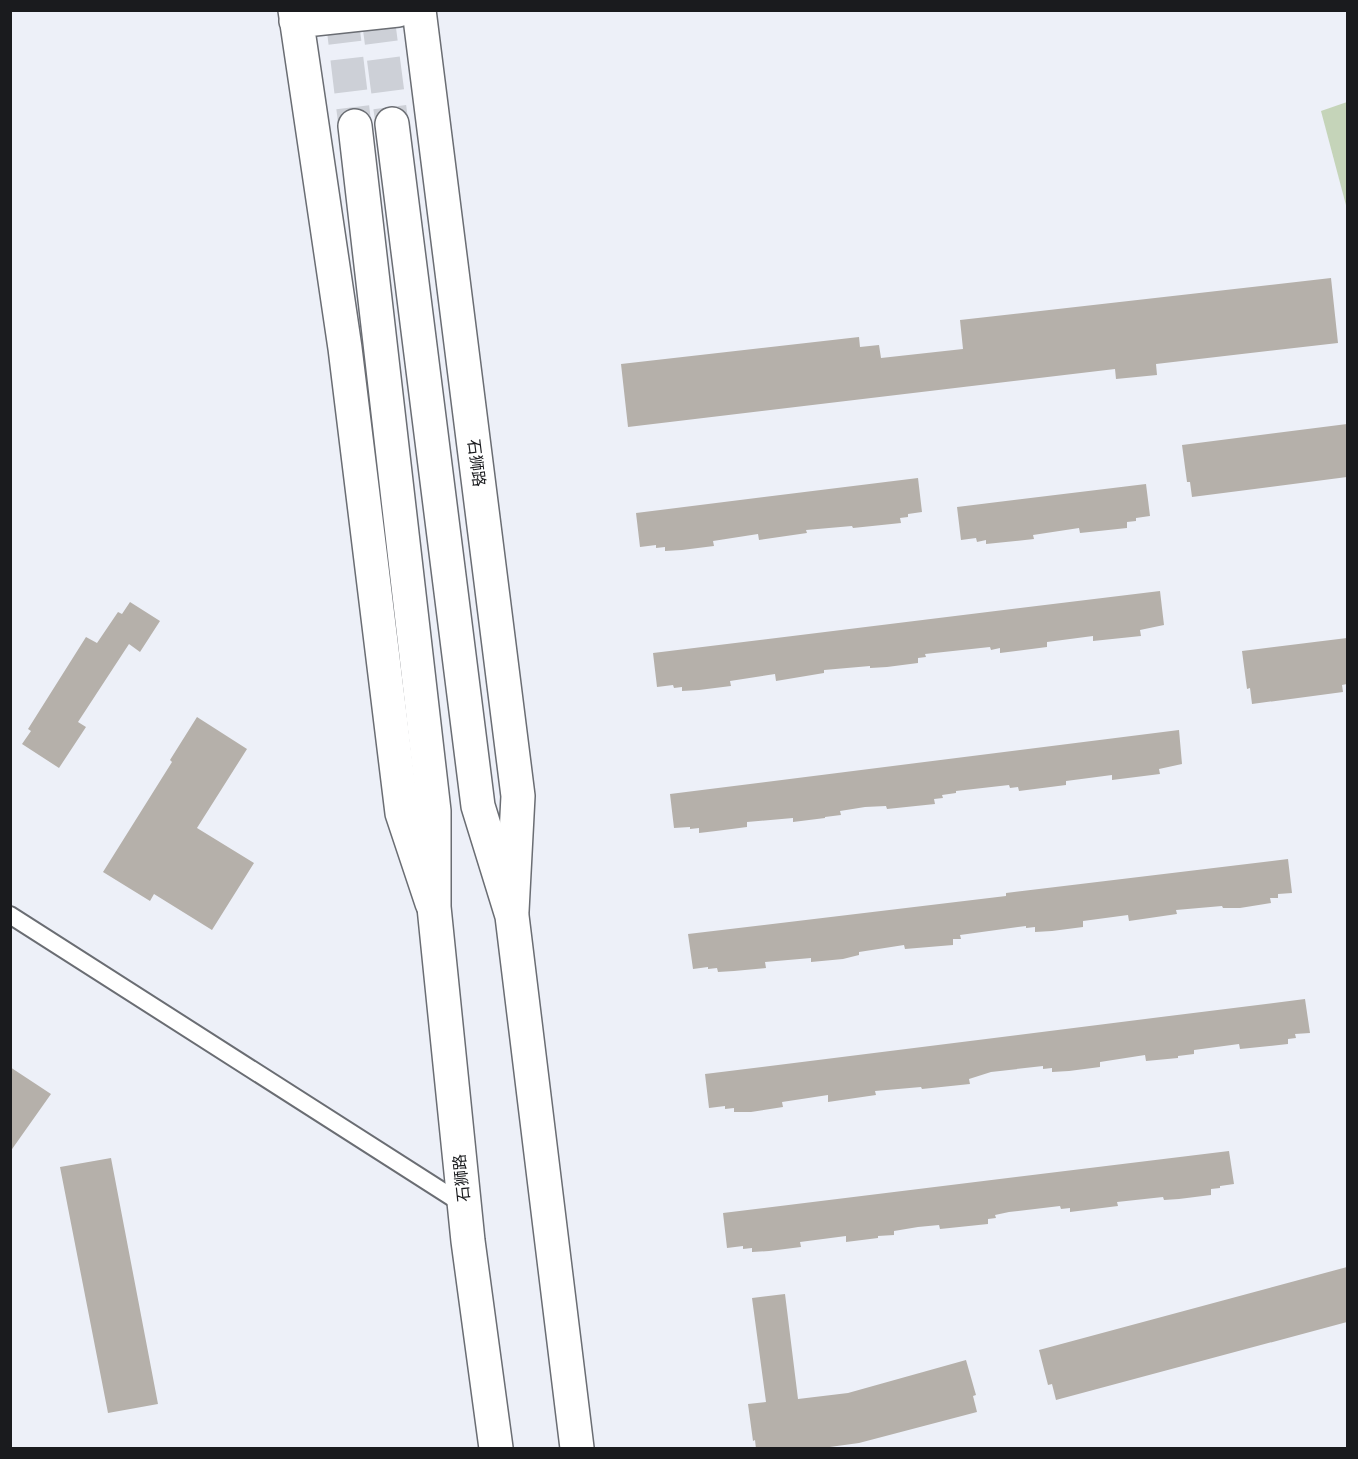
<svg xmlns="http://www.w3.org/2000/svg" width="1358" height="1459" viewBox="0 0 1358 1459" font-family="'Source Sans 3','Noto Sans SC',sans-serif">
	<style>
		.green { fill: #c5d4b9 }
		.building { fill: #b5b0aa }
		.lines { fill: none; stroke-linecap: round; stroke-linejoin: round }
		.secondary-tunnel { stroke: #cdd0d7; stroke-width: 33; stroke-dasharray: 33 16; stroke-linecap: butt }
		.service-casing { stroke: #6a6d73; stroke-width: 20 }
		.tertiary-casing { stroke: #6a6d73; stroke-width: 36 }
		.secondary-casing { stroke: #6a6d73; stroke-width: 36 }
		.service { stroke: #fff; stroke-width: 16 }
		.tertiary { stroke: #fff; stroke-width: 33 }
		.secondary { stroke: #fff; stroke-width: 33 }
		.labels { text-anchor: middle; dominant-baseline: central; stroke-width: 4.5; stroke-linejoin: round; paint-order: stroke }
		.street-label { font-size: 16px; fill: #1a1b1e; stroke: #fff }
	</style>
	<rect width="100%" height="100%" fill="#edf0f8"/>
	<path class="green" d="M 1347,102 L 1348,102 L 1347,209 L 1321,111 Z"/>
	<path class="building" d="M 1331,278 L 1338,343 L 1156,364 L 1157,375 L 1116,379 L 1115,369 L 628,427 L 621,364 L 859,337 L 860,347 L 879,345 L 881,358 L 963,349 L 960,320 Z
		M 1347,424 L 1347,477 L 1192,497 L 1190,482 L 1187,482 L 1182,445 Z
		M 918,478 L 922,512 L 908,514 L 908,517 L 900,518 L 901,523 L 853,528 L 852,526 L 806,530 L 807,533 L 759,540 L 758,534 L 713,541 L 714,546 L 682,550 L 665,551 L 665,547 L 656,548 L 656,545 L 640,547 L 636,513 Z
		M 1146,484 L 1150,516 L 1136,518 L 1136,521 L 1127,522 L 1127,528 L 1080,533 L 1079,528 L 1033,535 L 1034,539 L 986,544 L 986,540 L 977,542 L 976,538 L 961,540 L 957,507 Z
		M 1160,591 L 1164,625 L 1140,630 L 1141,636 L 1093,641 L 1093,636 L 1047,642 L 1047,647 L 1000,653 L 1000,648 L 991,650 L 990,647 L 925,654 L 926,657 L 918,658 L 918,663 L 887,667 L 870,668 L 870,666 L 824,670 L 824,673 L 776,681 L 775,674 L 730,681 L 731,686 L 699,690 L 682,691 L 682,687 L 674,688 L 673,685 L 657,687 L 653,653 Z
		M 130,602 L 160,621 L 140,652 L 129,644 L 78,722 L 86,727 L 59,768 L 22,744 L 31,731 L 28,729 L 86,637 L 97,643 L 118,612 L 122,614 Z
		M 1347,638 L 1347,684 L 1342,685 L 1343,692 L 1252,704 L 1250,688 L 1247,689 L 1242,651 Z
		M 197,717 L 247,749 L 197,828 L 254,863 L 212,930 L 154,894 L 150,901 L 103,872 L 172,762 L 170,760 Z
		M 1179,730 L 1182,764 L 1159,769 L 1160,774 L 1112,780 L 1112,775 L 1066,781 L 1066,785 L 1019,791 L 1018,787 L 1010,788 L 1009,785 L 956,791 L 956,793 L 942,795 L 943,798 L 934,799 L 935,804 L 887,809 L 886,806 L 865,807 L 840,811 L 841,815 L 825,817 L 825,818 L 793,822 L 793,818 L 747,822 L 747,827 L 716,831 L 699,833 L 699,828 L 690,829 L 690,827 L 674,828 L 670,794 Z
		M 1288,859 L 1292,893 L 1278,894 L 1278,898 L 1270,898 L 1271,903 L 1240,908 L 1223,908 L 1222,906 L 1176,910 L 1177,914 L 1129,921 L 1128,915 L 1083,921 L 1083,927 L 1052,931 L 1035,932 L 1035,927 L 1026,928 L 1026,926 L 960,935 L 961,939 L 953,939 L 953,945 L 905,949 L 904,945 L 859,952 L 859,955 L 843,959 L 811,962 L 811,958 L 765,962 L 766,968 L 734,971 L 718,972 L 717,968 L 708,969 L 708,967 L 693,969 L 688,934 L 1006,896 L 1006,893 Z
		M 1305,999 L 1310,1033 L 1295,1034 L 1296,1038 L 1288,1039 L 1288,1044 L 1240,1049 L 1239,1044 L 1194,1050 L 1194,1054 L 1178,1056 L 1178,1058 L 1146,1061 L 1145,1055 L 1100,1062 L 1100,1067 L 1069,1071 L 1052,1072 L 1052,1068 L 1043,1069 L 1043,1066 L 991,1072 L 969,1079 L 970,1084 L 922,1089 L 921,1087 L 875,1091 L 876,1095 L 828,1102 L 828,1095 L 782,1102 L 783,1107 L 751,1112 L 734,1112 L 734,1108 L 725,1109 L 725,1106 L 709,1108 L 705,1074 Z
		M 10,1067 L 51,1094 L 10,1152 Z
		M 1229,1151 L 1234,1184 L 1220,1186 L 1220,1188 L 1211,1189 L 1211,1195 L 1179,1199 L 1164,1200 L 1163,1197 L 1117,1202 L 1118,1206 L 1070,1212 L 1070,1208 L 1061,1209 L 1060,1206 L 1009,1212 L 995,1215 L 996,1218 L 988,1219 L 988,1224 L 940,1229 L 939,1225 L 918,1227 L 894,1231 L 894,1235 L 878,1236 L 878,1238 L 846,1242 L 846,1236 L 800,1242 L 801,1247 L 769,1251 L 752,1252 L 752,1248 L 743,1249 L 743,1246 L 727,1248 L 723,1213 Z
		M 111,1158 L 158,1404 L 108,1413 L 60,1167 Z
		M 1347,1267 L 1347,1322 L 1056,1400 L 1052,1384 L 1048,1385 L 1039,1350 Z
		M 785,1294 L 798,1399 L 848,1393 L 966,1360 L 976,1395 L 973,1396 L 977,1412 L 859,1443 L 815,1449 L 756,1449 L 755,1440 L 753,1441 L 748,1404 L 766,1402 L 752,1298 Z"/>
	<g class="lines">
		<path class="secondary-tunnel" d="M 341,10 L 355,126
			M 377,10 L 392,124"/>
		<g class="service-casing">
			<path id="service" d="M 10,915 L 464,1205"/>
		</g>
		<g class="tertiary-casing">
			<path id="tertiary" d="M 295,10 L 345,348 L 402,813 L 432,903
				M 419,10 L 518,796 L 512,911
				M 296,21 L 398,10"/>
		</g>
		<g class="secondary-casing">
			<path id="secondary" d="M 392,124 L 478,806 L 512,916 L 577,1448
				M 355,126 L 434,811 L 434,907 L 468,1241 L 496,1448"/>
		</g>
		<use href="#service" class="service"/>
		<use href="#tertiary" class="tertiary"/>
		<use href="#secondary" class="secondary"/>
	</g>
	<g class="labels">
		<g class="street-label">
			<text transform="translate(476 463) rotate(83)">石狮路</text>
			<text transform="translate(462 1178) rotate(-96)">石狮路</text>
		</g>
	</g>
	<rect width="1358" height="1459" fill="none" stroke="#1a1b1e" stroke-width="24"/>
</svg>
